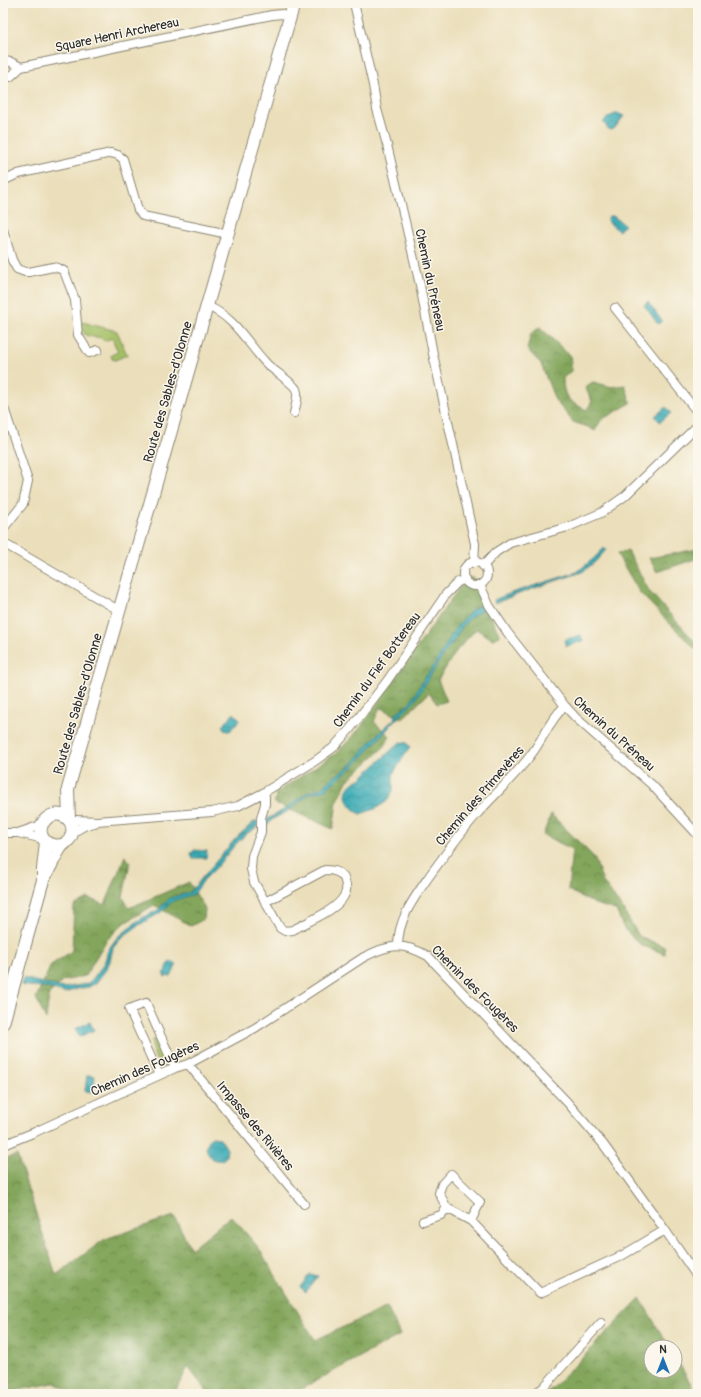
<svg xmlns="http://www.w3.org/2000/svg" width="701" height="1397" viewBox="0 0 701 1397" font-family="Pangolin,sans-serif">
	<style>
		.green { fill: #a4c066; stroke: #687648 }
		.forest { fill: url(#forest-crowns); stroke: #576843 }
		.water { fill: url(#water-waves); stroke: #326b70 }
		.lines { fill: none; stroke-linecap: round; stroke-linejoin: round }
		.minor-casing { stroke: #8b8573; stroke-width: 10 }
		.secondary-casing { stroke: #8b8573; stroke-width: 14 }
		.minor { stroke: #fff; stroke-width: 8 }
		.secondary { stroke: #fff; stroke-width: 12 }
		.labels { text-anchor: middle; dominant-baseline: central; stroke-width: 3; stroke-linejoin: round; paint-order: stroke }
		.street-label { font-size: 13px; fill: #2b2b2b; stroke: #fbf7ec }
	</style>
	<defs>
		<pattern id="forest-crowns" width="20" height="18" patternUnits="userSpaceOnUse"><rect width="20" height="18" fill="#83a65b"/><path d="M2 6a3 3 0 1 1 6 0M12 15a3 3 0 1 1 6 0" fill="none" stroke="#6b874b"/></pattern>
		<pattern id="water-waves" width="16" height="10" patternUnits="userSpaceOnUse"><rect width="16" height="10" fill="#3aabb5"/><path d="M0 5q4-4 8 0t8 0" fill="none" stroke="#318b93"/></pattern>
	</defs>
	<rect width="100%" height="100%" fill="#fbf7ec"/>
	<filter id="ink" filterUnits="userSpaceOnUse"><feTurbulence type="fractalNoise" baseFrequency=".025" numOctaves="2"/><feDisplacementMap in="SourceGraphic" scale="8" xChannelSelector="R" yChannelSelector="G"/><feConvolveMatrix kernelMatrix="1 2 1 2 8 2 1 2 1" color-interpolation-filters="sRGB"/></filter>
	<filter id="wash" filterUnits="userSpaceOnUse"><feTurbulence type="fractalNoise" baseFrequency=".012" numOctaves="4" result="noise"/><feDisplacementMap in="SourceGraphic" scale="16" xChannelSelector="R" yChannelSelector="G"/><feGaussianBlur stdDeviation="0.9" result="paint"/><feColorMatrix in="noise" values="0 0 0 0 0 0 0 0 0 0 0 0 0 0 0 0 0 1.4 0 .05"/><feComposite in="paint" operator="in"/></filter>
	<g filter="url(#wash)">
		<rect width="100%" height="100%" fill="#ebdfbb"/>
		<path class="green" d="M 82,322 L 117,331 L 127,355 L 115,360 L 112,359 L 111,355 L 118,352 L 112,338 L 105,341 C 98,332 84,344 80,325 Z
			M 153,1039 C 162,1040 169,1057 168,1065 L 166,1067 C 155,1065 152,1050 152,1041 Z"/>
		<path class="forest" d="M 540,327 L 570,356 L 572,370 L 563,378 C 563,398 569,402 587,410 L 592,401 L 585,387 L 593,382 L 612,387 L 625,385 L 631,403 L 601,420 L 595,431 L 588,427 L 573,422 L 555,400 L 541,364 L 527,349 L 531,334 Z
			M 698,549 L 698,558 L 657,572 L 649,558 Z
			M 628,551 L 649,591 L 698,645 L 698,652 L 640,593 L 617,554 Z
			M 466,578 L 473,578 L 500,636 L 493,639 L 476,629 L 457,650 L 438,680 L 447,701 L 437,704 L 429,693 L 402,719 L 380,707 L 374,722 L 390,736 L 385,746 L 347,781 L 337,802 L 333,829 L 275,803 L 276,793 L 339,751 L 360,728 Z
			M 551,814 L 594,857 L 603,882 L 622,908 L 639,936 L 665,947 L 665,954 L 641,945 L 624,929 L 616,910 L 595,904 L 568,890 L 572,849 L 543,835 Z
			M 125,856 L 130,862 L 123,897 L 129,908 L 189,882 L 205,909 L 204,919 L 191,926 L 154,905 L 123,924 L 106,941 L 85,976 L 63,981 L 49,994 L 46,1020 L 36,998 L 51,965 L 72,951 L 74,906 L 88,898 L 105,905 Z
			M 17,1155 L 56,1275 L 105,1239 L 174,1216 L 191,1249 L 231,1216 L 258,1247 L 315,1340 L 387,1307 L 400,1335 L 292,1394 L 209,1394 L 188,1367 L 174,1394 L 77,1394 L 54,1383 L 3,1393 L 3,1160 Z
			M 640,1298 L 669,1347 L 651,1347 L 651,1371 L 675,1371 L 675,1357 L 697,1394 L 542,1394 L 552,1389 Z"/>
		<path class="water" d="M 617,113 L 624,116 L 614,129 L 609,130 L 603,122 L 609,117 Z
			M 609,216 L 613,216 L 625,225 L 619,231 L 608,222 L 607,219 Z
			M 648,302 L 662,321 L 658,324 L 644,305 Z
			M 666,407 L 671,413 L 660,422 L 655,416 Z
			M 604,548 L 606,550 L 594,563 L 582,572 L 532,589 L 495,603 L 494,600 L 511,593 L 577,572 L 593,559 Z
			M 480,605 L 482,605 L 483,610 C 459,621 463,632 447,649 L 414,702 L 407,709 L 402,713 L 353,767 L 323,791 L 309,794 L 288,811 L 273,819 L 266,826 L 266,820 L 287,808 L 308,792 L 316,790 L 323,787 L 330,780 L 352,764 L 373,739 L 394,719 L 398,711 L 408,705 L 415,694 L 424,678 L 431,670 L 457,626 L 471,611 Z
			M 581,635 L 583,641 L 566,646 L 564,640 Z
			M 234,713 L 240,719 L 230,731 C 226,731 223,730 223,725 Z
			M 400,742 L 407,743 L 410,747 L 393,774 L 393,791 L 386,802 L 375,809 L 360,814 C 343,804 340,787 360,779 Z
			M 257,821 L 257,827 L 246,834 L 234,846 L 215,869 L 204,880 L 194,894 L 173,901 L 160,913 L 139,925 L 121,938 L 113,948 L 110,961 L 107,968 L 96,983 L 89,987 L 81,988 L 64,993 L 52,989 L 21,985 L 23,978 L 63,988 L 86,984 L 91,981 L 101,968 L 105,961 L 108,950 L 116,939 L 139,920 L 158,910 L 170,898 L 190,892 L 236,838 L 254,822 Z
			M 194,850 L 207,851 L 206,858 L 196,858 L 194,860 L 192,857 L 191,853 Z
			M 170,961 L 177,964 L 171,977 L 167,976 L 165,977 L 163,973 L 165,972 Z
			M 90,1022 L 94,1030 L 79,1037 L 75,1029 Z
			M 87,1075 L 95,1076 L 93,1092 L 85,1091 Z
			M 212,1137 L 220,1138 L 227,1149 L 226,1157 C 222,1161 218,1161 212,1159 C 205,1150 204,1145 212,1137 Z
			M 310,1274 L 318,1276 L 306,1292 L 300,1287 Z"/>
	</g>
	<g filter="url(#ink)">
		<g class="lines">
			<g class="minor-casing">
				<path id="minor" d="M 354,3 L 373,85 L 377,109 L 387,145 L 420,285 L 433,354 L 475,544 L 474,563
					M 3,61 L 11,62 L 21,67
					M 3,78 L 10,77 L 21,67 L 272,15 L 282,14 L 290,16
					M 3,181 L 18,174 L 111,153 L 118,155 L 123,159 L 138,210 L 143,216 L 228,234
					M 3,230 L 12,260 L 17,269 L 25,272 L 29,272 L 53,267 L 58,268 L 64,271 L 75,300 L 78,335 L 89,353 L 98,350
					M 207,306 C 236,318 246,342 266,363 C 272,370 292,382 296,389 C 299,397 296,405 294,413
					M 615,308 L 698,413
					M 3,405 L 28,481 L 23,504 L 3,529
					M 3,543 L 120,611
					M463 574a12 12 0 1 1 24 0a12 12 0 1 1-24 0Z
					M 483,566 L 496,552 L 510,543 L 568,527 L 601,513 L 625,496 L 698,425
					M 480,585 L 489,605 L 507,632 L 565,706 L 576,718 L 652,785 L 698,835
					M 263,793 L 265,796 L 265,804 L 261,818 L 261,832 L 252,856 L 251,869 L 254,882 L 280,928 L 285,931 L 293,930 C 308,921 336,911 344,896 C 348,890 346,884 344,878 C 340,871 333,870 325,870 L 265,902
					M 70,822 L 76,820 L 97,821 L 212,812 L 238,806 L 263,793 L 315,761 L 333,748 L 350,729 L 387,681 L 446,594 L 458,582 L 465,579
					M 3,833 L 18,833 L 41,825
					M 18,833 L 44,839
					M 72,833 L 84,826 L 95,823
					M 398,946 C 398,918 415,897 430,875 C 445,855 460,833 477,814 C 494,795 514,777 530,756 C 543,740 549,720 565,706
					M 188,1064 L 304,1204
					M 159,1075 L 129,1009 L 146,1003 L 175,1068
					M 3,1145 L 35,1132 L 175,1068 L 188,1064 L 255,1028 L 364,957 C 390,944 402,942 428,956 L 567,1102 L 603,1144 L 665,1230 L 698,1278
					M 423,1221 L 441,1215 L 447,1208
					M 471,1221 L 480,1202 L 451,1174 L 442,1184 L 439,1193 L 447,1208 L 471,1221 L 540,1293 L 623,1255 L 665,1230
					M 534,1394 L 543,1388 L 601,1323"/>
			</g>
			<g class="secondary-casing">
				<path id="secondary" d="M 69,820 L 68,789 L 294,3
					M 43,878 L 43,869 L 46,842
					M 3,1023 L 43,880 C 50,869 54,857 61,847 C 65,842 71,841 72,833 C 73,828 72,823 68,819 C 54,805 31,826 45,841 C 50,846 56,846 62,845"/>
			</g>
			<use href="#minor" class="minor"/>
			<use href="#secondary" class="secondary"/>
		</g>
	</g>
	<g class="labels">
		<g class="street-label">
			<text transform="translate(117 35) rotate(-12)">Square Henri Archereau</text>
			<text transform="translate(430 280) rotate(78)">Chemin du Préneau</text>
			<text transform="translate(168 392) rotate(-74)">Route des Sables-d'Olonne</text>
			<text transform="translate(377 670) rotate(-54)">Chemin du Fief Bottereau</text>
			<text transform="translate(78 704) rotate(-74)">Route des Sables-d'Olonne</text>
			<text transform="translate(614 734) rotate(42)">Chemin du Préneau</text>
			<text transform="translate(480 796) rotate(-49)">Chemin des Primevères</text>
			<text transform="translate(475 989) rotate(45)">Chemin des Fougères</text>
			<text transform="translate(145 1069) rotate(-24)">Chemin des Fougères</text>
			<text transform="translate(255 1126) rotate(50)">Impasse des Rivières</text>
		</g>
	</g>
	<rect width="701" height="1397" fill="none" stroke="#fbf7ec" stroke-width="16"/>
	<g transform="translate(663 1359)"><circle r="19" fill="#fbf7ec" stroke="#a8a59f"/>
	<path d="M0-3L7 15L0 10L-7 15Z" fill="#1f6fb2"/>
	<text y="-6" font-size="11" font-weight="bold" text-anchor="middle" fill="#2b2b2b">N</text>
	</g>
</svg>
